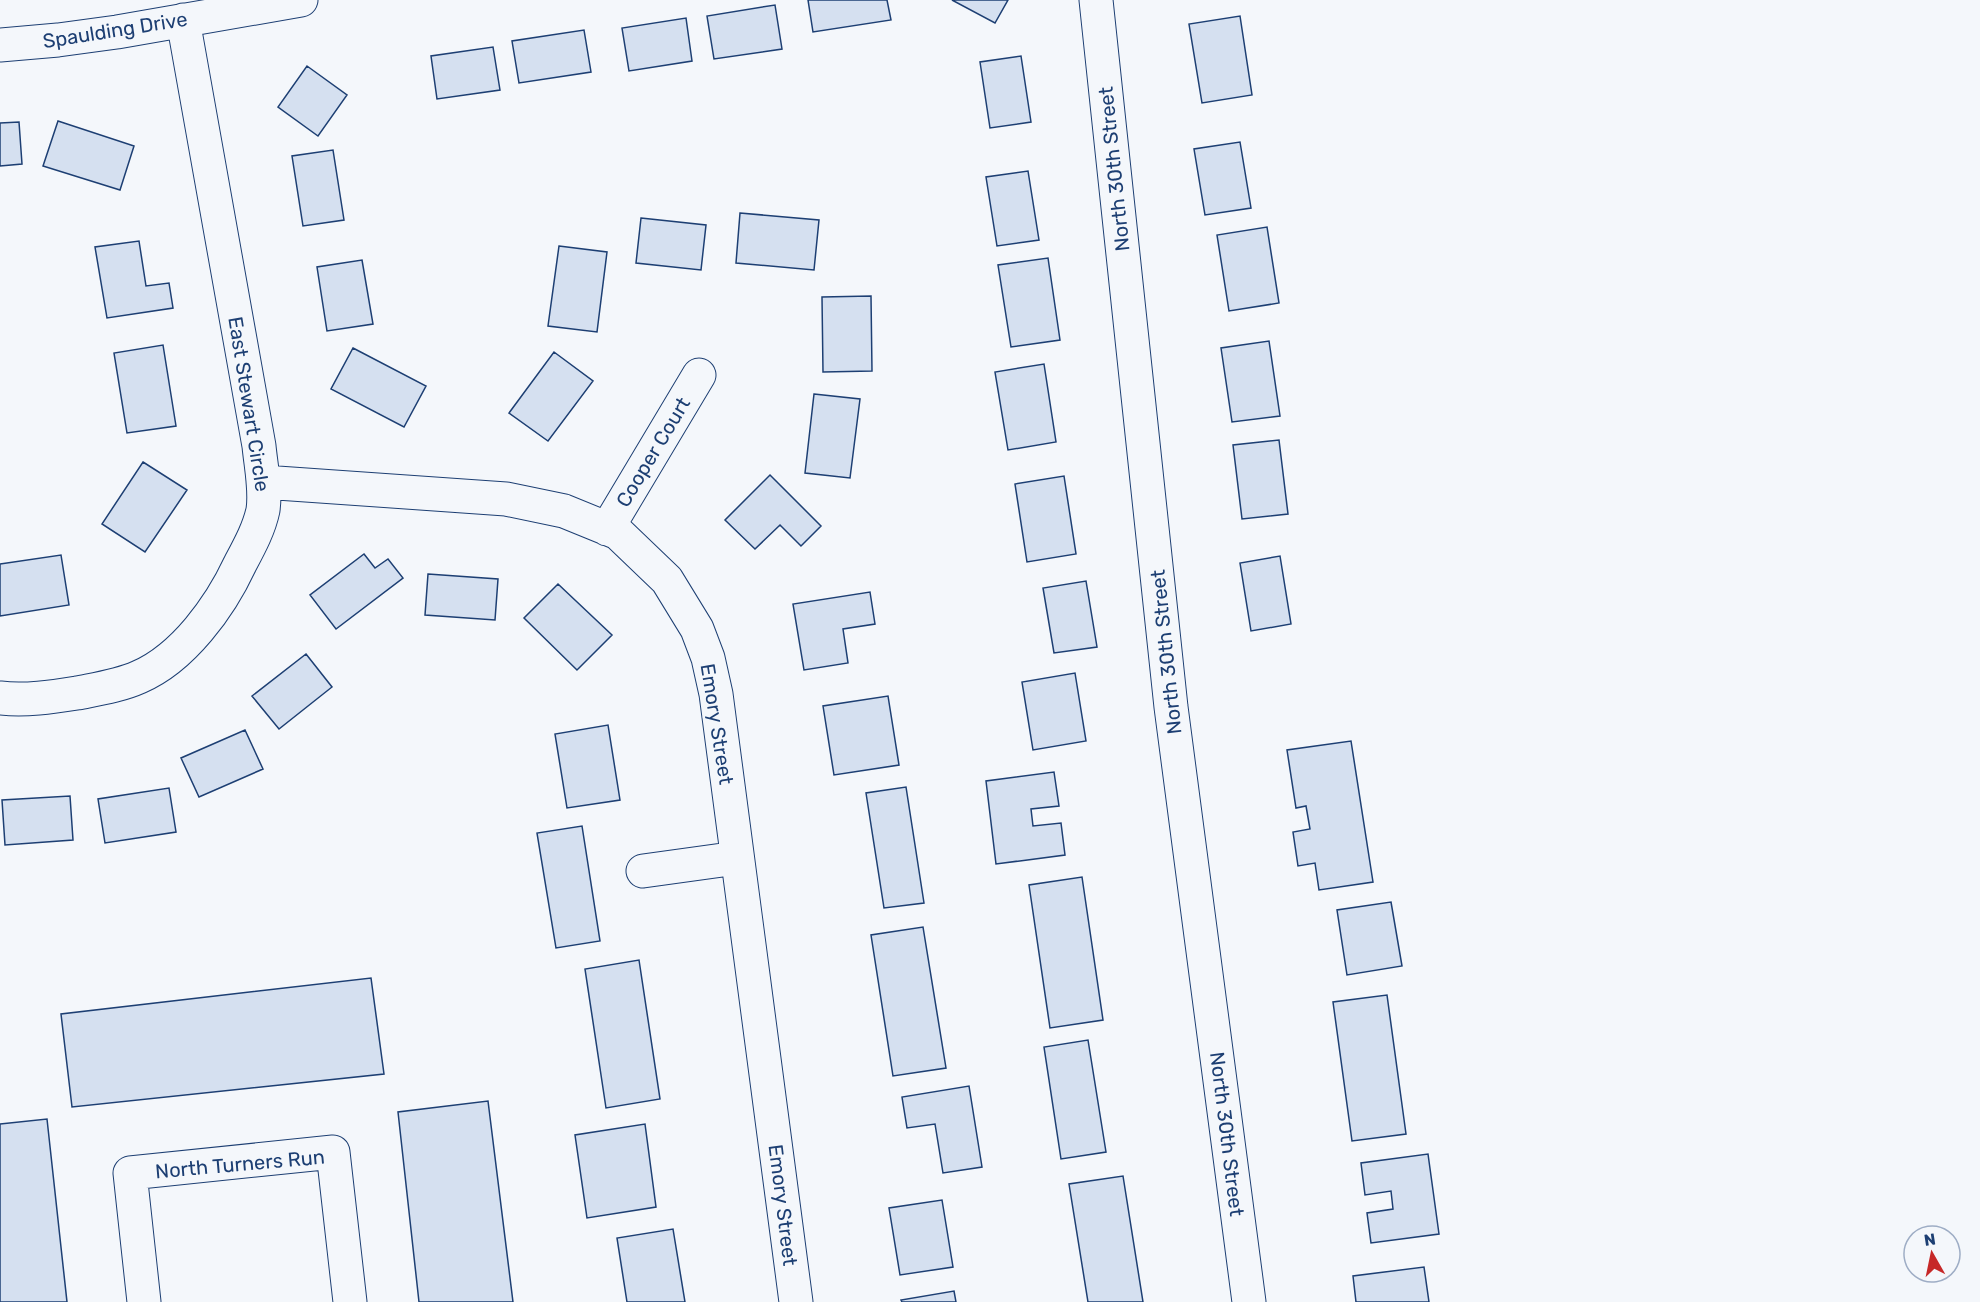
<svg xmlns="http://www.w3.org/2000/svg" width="1980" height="1302" viewBox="0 0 1980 1302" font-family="Rubik,sans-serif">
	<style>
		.building { fill: #d5e0f0; stroke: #1d3f73; stroke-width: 1.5 }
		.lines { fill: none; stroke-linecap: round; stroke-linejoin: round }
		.minor-casing { stroke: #1d3f73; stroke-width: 35 }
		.minor { stroke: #f4f7fb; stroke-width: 33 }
		.labels { text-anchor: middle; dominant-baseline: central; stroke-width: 4.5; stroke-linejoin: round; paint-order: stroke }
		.street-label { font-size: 20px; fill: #1d3f73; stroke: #f4f7fb }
	</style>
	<rect width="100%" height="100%" fill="#f4f7fb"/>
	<path class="building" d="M 808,0 L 887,0 L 891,20 L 813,32 Z
		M 952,0 L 1008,0 L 995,23 Z
		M 775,5 L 782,49 L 714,59 L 707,16 Z
		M 1240,16 L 1252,95 L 1202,103 L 1189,24 Z
		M 686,18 L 692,61 L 629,71 L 622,28 Z
		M 584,30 L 591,72 L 519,83 L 512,41 Z
		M 493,47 L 500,90 L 437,99 L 431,56 Z
		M 1021,56 L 1031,122 L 990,128 L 980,62 Z
		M 307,66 L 347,95 L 318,136 L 278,107 Z
		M 58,121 L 134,146 L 120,190 L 43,166 Z
		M 19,122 L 22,164 L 0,166 L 0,123 Z
		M 1240,142 L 1251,208 L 1205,215 L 1194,149 Z
		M 333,150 L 344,220 L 303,226 L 292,156 Z
		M 1028,171 L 1039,240 L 997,246 L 986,177 Z
		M 740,213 L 819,220 L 814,270 L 736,263 Z
		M 641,218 L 706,225 L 701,270 L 636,263 Z
		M 1267,227 L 1279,303 L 1229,311 L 1217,235 Z
		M 139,241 L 146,286 L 169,283 L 173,308 L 107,318 L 95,247 Z
		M 559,246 L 607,252 L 597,332 L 548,326 Z
		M 1048,258 L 1060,340 L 1011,347 L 998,265 Z
		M 362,260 L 373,324 L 327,331 L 317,267 Z
		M 871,296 L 872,371 L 823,372 L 822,297 Z
		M 1269,341 L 1280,416 L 1232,422 L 1221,348 Z
		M 163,345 L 176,426 L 127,433 L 114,353 Z
		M 353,348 L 426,386 L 404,427 L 331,389 Z
		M 554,352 L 593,381 L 548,441 L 509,413 Z
		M 1044,364 L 1056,442 L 1008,450 L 995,372 Z
		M 814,394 L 860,399 L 850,478 L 805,473 Z
		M 1279,440 L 1288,514 L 1242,519 L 1233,445 Z
		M 143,462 L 187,490 L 145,552 L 102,524 Z
		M 770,475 L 821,526 L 801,546 L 780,525 L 755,549 L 725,520 Z
		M 1064,476 L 1076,554 L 1027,562 L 1015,484 Z
		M 364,554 L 375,568 L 388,559 L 403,578 L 336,629 L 310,595 Z
		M 61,555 L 69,605 L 0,616 L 0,564 Z
		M 1280,556 L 1291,624 L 1251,631 L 1240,563 Z
		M 428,574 L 498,579 L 495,620 L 425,615 Z
		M 1086,581 L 1097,647 L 1054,653 L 1043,588 Z
		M 558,584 L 612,635 L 577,670 L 524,618 Z
		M 870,592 L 875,624 L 843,629 L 848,663 L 804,670 L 793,604 Z
		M 306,654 L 332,687 L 279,729 L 252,696 Z
		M 1075,673 L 1086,741 L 1033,750 L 1022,682 Z
		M 888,696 L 899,765 L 834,775 L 823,706 Z
		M 608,725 L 620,800 L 567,808 L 555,734 Z
		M 245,730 L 263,769 L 199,797 L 181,758 Z
		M 1351,741 L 1373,882 L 1319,890 L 1315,863 L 1298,866 L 1293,832 L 1310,829 L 1306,806 L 1296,808 L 1287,750 Z
		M 1054,772 L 1059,806 L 1031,809 L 1033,826 L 1061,823 L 1065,855 L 996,864 L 986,781 Z
		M 906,787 L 924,903 L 884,908 L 866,793 Z
		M 169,788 L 176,832 L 105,843 L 98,799 Z
		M 70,796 L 73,840 L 5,845 L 2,800 Z
		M 582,826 L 600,941 L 556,948 L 537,833 Z
		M 1082,877 L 1103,1020 L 1050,1028 L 1029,885 Z
		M 1391,902 L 1402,966 L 1347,975 L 1337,910 Z
		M 923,927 L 946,1068 L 893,1076 L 871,935 Z
		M 639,960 L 660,1099 L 606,1108 L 585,969 Z
		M 371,978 L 384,1074 L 72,1107 L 61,1014 Z
		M 1387,995 L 1406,1134 L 1352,1141 L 1333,1002 Z
		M 1088,1040 L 1106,1152 L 1061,1159 L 1044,1047 Z
		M 969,1086 L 982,1167 L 943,1173 L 935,1124 L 907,1128 L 902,1097 Z
		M 488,1101 L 513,1302 L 419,1302 L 398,1112 Z
		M 47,1119 L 67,1302 L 0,1302 L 0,1124 Z
		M 645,1124 L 656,1207 L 587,1218 L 575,1135 Z
		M 1428,1154 L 1439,1234 L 1371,1243 L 1367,1213 L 1393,1209 L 1391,1191 L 1365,1195 L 1361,1163 Z
		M 1123,1176 L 1143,1302 L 1088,1302 L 1069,1184 Z
		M 942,1200 L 953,1267 L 900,1275 L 889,1208 Z
		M 673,1229 L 685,1302 L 627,1302 L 617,1238 Z
		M 1424,1267 L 1429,1302 L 1356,1302 L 1353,1276 Z
		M 954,1291 L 956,1302 L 902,1302 L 901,1300 Z"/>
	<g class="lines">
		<g class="minor-casing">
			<path id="minor" d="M 1096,0 L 1171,707 L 1249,1302
				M 0,45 L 58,40 L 117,32 L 301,0
				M 263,482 L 506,499 L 564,511 L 618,533 L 667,580 L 697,629 L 708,658 L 716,694 L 796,1302
				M 607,529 L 699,375
				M 0,698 C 25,701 52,697 77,693 C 97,689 119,686 139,677 C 183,658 220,607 240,564 C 249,547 259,529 263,510 C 266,489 261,467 259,446 L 183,20
				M 643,871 L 737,858
				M 144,1302 L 130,1173 L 333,1152 L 350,1302"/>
		</g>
		<use href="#minor" class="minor"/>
	</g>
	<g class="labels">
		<g class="street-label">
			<text transform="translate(115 30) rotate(-9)">Spaulding Drive</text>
			<text transform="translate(1114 169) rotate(-96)">North 30th Street</text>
			<text transform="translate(249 404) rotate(81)">East Stewart Circle</text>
			<text transform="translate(653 452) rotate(-59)">Cooper Court</text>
			<text transform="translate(1166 652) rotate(-96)">North 30th Street</text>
			<text transform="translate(717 724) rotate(81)">Emory Street</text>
			<text transform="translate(1227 1134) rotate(83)">North 30th Street</text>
			<text transform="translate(240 1164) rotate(-5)">North Turners Run</text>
			<text transform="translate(783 1205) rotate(83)">Emory Street</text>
		</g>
	</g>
	<g transform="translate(1932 1254) rotate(351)"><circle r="28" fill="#f4f7fb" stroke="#9eadc5" stroke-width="1.5"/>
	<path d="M0-4.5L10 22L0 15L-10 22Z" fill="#c62828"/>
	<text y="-9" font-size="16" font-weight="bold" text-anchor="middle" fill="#1d3f73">N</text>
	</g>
</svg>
